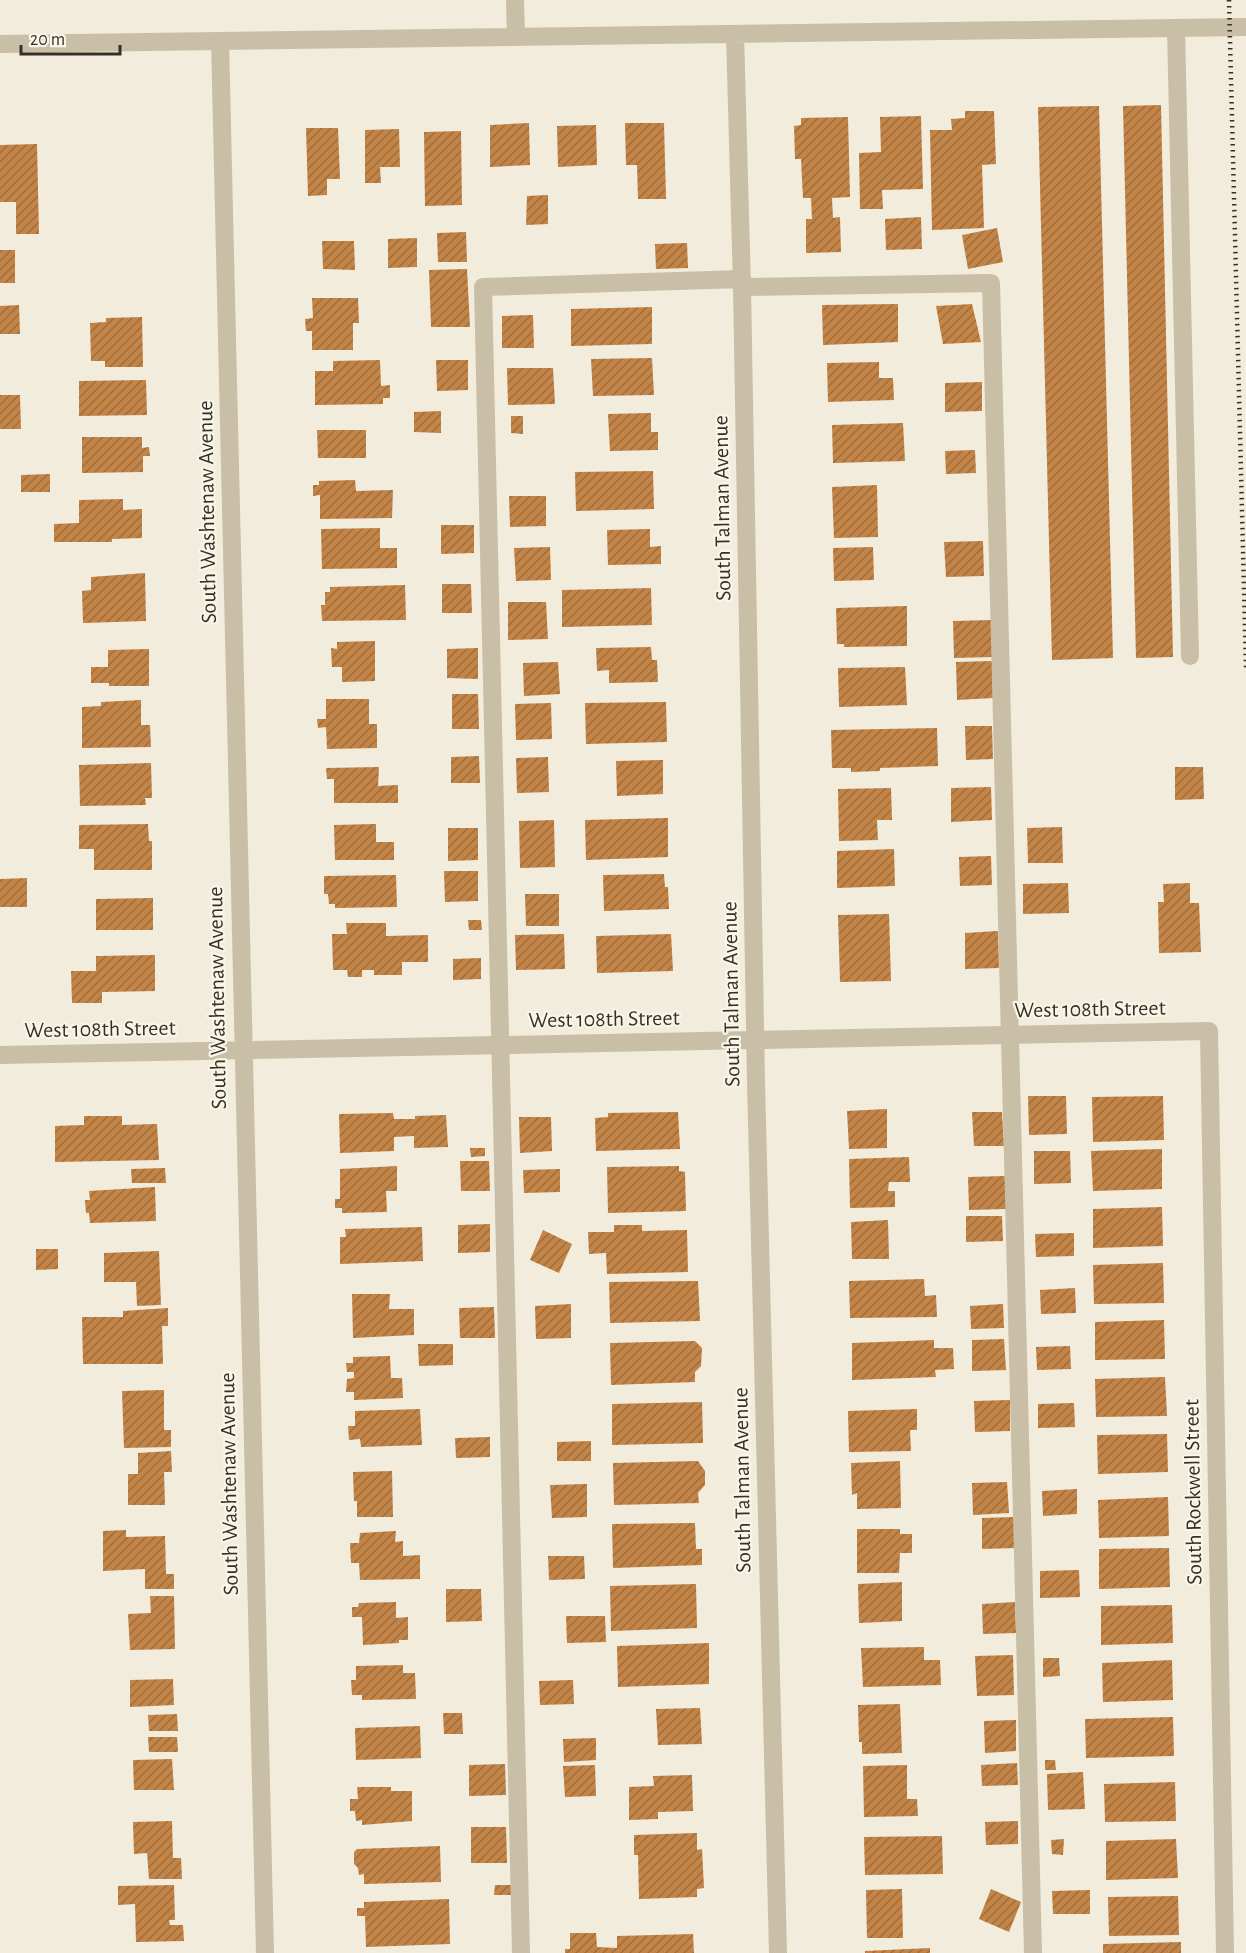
<svg xmlns="http://www.w3.org/2000/svg" width="1246" height="1953" viewBox="0 0 1246 1953" font-family="'Alegreya Sans',sans-serif">
	<style>
		.building { fill: url(#building-hatch) }
		.lines { fill: none; stroke-linecap: round; stroke-linejoin: round }
		.lane { stroke: #c9bfa7; stroke-width: 18 }
		.street { stroke: #c9bfa7; stroke-width: 18 }
		.rail { stroke: #362f28; stroke-width: 4.5; stroke-dasharray: 1.5 4.5; stroke-linecap: butt }
		.labels { text-anchor: middle; dominant-baseline: central; stroke-width: 4.5; stroke-linejoin: round; paint-order: stroke }
		.street-label { font-size: 22px; fill: #362f28; stroke: #f9f5e7 }
	</style>
	<defs>
		<pattern id="building-hatch" width="6" height="6" patternUnits="userSpaceOnUse" patternTransform="scale(1.5)"><rect width="6" height="6" fill="#c38447"/><path d="M-1 1l2-2M0 6l6-6M5 7l2-2" fill="none" stroke="#9f6c3b"/></pattern>
	</defs>
	<rect width="100%" height="100%" fill="#f1ecdb"/>
	<path class="building" d="M 1161,105 L 1173,657 L 1136,658 L 1123,106 Z
		M 1099,106 L 1113,658 L 1052,660 L 1038,107 Z
		M 965,111 L 994,111 L 996,164 L 982,165 L 984,228 L 932,230 L 930,130 L 952,130 L 951,119 L 965,118 Z
		M 921,116 L 923,189 L 882,190 L 883,209 L 860,209 L 859,153 L 881,152 L 880,117 Z
		M 848,117 L 850,197 L 832,198 L 833,218 L 840,217 L 841,252 L 806,253 L 806,219 L 812,219 L 811,198 L 803,198 L 801,159 L 795,159 L 794,126 L 801,125 L 801,118 Z
		M 529,123 L 530,165 L 490,167 L 490,125 Z
		M 625,123 L 664,123 L 666,199 L 638,199 L 637,165 L 626,165 Z
		M 596,125 L 597,165 L 558,167 L 557,126 Z
		M 306,128 L 338,128 L 340,179 L 327,179 L 327,195 L 308,196 Z
		M 399,129 L 400,167 L 380,167 L 381,183 L 365,183 L 365,130 Z
		M 461,131 L 462,205 L 425,206 L 424,132 Z
		M 37,144 L 39,234 L 16,234 L 16,202 L 0,202 L 0,145 Z
		M 548,195 L 548,224 L 526,225 L 527,196 Z
		M 921,217 L 922,249 L 886,250 L 885,219 Z
		M 997,228 L 1003,262 L 968,269 L 962,235 Z
		M 466,232 L 467,262 L 438,262 L 437,233 Z
		M 417,238 L 417,267 L 388,268 L 388,239 Z
		M 322,241 L 354,241 L 355,270 L 323,269 Z
		M 687,243 L 688,268 L 656,269 L 655,244 Z
		M 0,250 L 15,250 L 15,283 L 0,283 Z
		M 467,269 L 470,327 L 431,327 L 429,270 Z
		M 312,298 L 358,298 L 359,323 L 353,323 L 353,350 L 312,350 L 312,331 L 306,331 L 305,319 L 313,318 Z
		M 898,304 L 898,342 L 823,345 L 822,305 Z
		M 972,304 L 981,342 L 943,344 L 936,306 Z
		M 19,305 L 20,334 L 0,334 L 0,306 Z
		M 652,307 L 652,344 L 571,346 L 571,309 Z
		M 533,315 L 534,348 L 502,348 L 502,316 Z
		M 142,317 L 143,367 L 105,367 L 105,361 L 91,361 L 90,323 L 106,322 L 106,318 Z
		M 652,358 L 654,395 L 593,396 L 591,359 Z
		M 380,360 L 381,386 L 390,385 L 390,398 L 383,398 L 383,404 L 315,405 L 315,371 L 333,371 L 333,361 Z
		M 436,360 L 468,360 L 468,390 L 437,391 Z
		M 879,362 L 879,378 L 893,378 L 894,400 L 828,402 L 827,363 Z
		M 507,368 L 553,368 L 555,404 L 508,405 Z
		M 146,380 L 147,415 L 79,416 L 79,381 Z
		M 982,382 L 982,411 L 945,412 L 945,383 Z
		M 0,395 L 20,395 L 21,429 L 0,429 Z
		M 441,411 L 441,433 L 414,432 L 414,412 Z
		M 651,413 L 651,432 L 658,432 L 658,450 L 610,451 L 608,414 Z
		M 511,416 L 523,416 L 523,434 L 511,433 Z
		M 903,423 L 905,461 L 833,463 L 832,425 Z
		M 317,430 L 366,430 L 366,458 L 318,458 Z
		M 82,437 L 142,437 L 142,448 L 149,447 L 150,456 L 143,456 L 143,472 L 82,473 Z
		M 975,450 L 976,473 L 946,474 L 945,451 Z
		M 653,471 L 654,509 L 576,511 L 575,472 Z
		M 50,474 L 50,492 L 21,492 L 21,475 Z
		M 355,480 L 356,491 L 393,490 L 392,518 L 320,519 L 320,495 L 313,496 L 313,485 L 319,485 L 319,481 Z
		M 877,485 L 878,537 L 834,538 L 832,487 Z
		M 509,496 L 546,496 L 546,526 L 510,527 Z
		M 123,499 L 123,510 L 142,509 L 142,538 L 112,539 L 112,542 L 54,542 L 54,524 L 79,523 L 79,500 Z
		M 441,525 L 474,525 L 474,553 L 441,554 Z
		M 380,528 L 380,548 L 397,548 L 397,568 L 322,569 L 321,529 Z
		M 650,529 L 650,547 L 661,546 L 661,564 L 608,565 L 607,530 Z
		M 983,541 L 984,576 L 946,577 L 944,542 Z
		M 550,547 L 551,580 L 516,581 L 514,548 Z
		M 873,547 L 874,580 L 834,581 L 833,548 Z
		M 145,573 L 146,621 L 83,623 L 82,591 L 91,590 L 91,577 Z
		M 442,584 L 471,584 L 472,613 L 442,613 Z
		M 405,585 L 406,620 L 322,621 L 321,605 L 325,605 L 325,592 L 330,592 L 330,587 Z
		M 651,588 L 652,625 L 562,627 L 562,590 Z
		M 508,602 L 546,602 L 548,639 L 508,640 Z
		M 907,606 L 907,646 L 844,647 L 844,644 L 837,644 L 836,608 Z
		M 992,620 L 993,657 L 954,658 L 953,621 Z
		M 375,641 L 375,681 L 342,682 L 342,667 L 332,667 L 331,648 L 337,649 L 337,642 Z
		M 651,647 L 652,660 L 657,660 L 658,682 L 609,683 L 609,670 L 597,671 L 596,648 Z
		M 478,648 L 478,679 L 447,678 L 447,649 Z
		M 149,649 L 149,686 L 109,686 L 109,683 L 91,683 L 91,667 L 108,667 L 108,650 Z
		M 992,661 L 993,698 L 957,700 L 956,662 Z
		M 558,662 L 560,694 L 524,696 L 523,663 Z
		M 905,667 L 907,705 L 839,707 L 838,668 Z
		M 452,694 L 478,694 L 479,729 L 452,729 Z
		M 326,699 L 369,699 L 369,724 L 377,724 L 377,748 L 327,749 L 326,727 L 318,728 L 317,719 L 326,719 Z
		M 141,700 L 141,725 L 150,725 L 151,747 L 82,748 L 82,707 L 101,706 L 101,702 Z
		M 666,702 L 667,742 L 586,744 L 585,703 Z
		M 551,703 L 552,739 L 516,740 L 515,704 Z
		M 965,726 L 992,726 L 993,759 L 966,760 Z
		M 937,728 L 938,766 L 880,768 L 880,771 L 851,772 L 851,768 L 832,768 L 831,730 Z
		M 479,756 L 480,783 L 451,783 L 451,757 Z
		M 548,757 L 549,792 L 517,793 L 516,758 Z
		M 663,760 L 663,794 L 617,796 L 616,761 Z
		M 151,763 L 152,798 L 145,798 L 146,805 L 80,806 L 79,765 Z
		M 379,767 L 378,786 L 398,785 L 398,803 L 334,803 L 334,779 L 327,779 L 326,768 Z
		M 1175,767 L 1203,767 L 1204,799 L 1175,800 Z
		M 991,787 L 992,820 L 951,822 L 951,788 Z
		M 891,788 L 892,820 L 877,820 L 878,840 L 839,841 L 838,789 Z
		M 668,818 L 668,857 L 586,860 L 585,820 Z
		M 554,820 L 555,867 L 520,868 L 519,821 Z
		M 148,824 L 149,841 L 152,841 L 152,870 L 94,870 L 94,849 L 79,849 L 79,825 Z
		M 376,824 L 376,842 L 394,842 L 394,860 L 335,860 L 334,825 Z
		M 1062,827 L 1063,863 L 1028,863 L 1027,828 Z
		M 448,828 L 478,828 L 478,860 L 448,861 Z
		M 894,849 L 895,886 L 837,888 L 837,851 Z
		M 991,856 L 992,885 L 960,886 L 959,857 Z
		M 444,871 L 478,871 L 478,901 L 445,902 Z
		M 664,874 L 665,887 L 668,887 L 669,909 L 604,911 L 603,875 Z
		M 396,875 L 397,907 L 335,908 L 335,904 L 329,904 L 328,894 L 324,894 L 324,876 Z
		M 27,878 L 27,907 L 0,907 L 0,879 Z
		M 1068,883 L 1069,913 L 1023,914 L 1023,884 Z
		M 1190,883 L 1190,903 L 1199,903 L 1201,952 L 1159,953 L 1158,902 L 1164,902 L 1163,884 Z
		M 525,894 L 559,894 L 559,926 L 526,926 Z
		M 153,898 L 153,930 L 96,930 L 96,899 Z
		M 889,914 L 891,981 L 840,982 L 838,915 Z
		M 468,920 L 481,920 L 482,930 L 469,930 Z
		M 346,923 L 386,923 L 386,936 L 428,935 L 428,962 L 402,962 L 402,975 L 374,975 L 374,970 L 362,970 L 362,977 L 348,977 L 347,970 L 333,970 L 332,934 L 347,934 Z
		M 998,931 L 999,968 L 965,969 L 965,933 Z
		M 564,934 L 565,969 L 516,970 L 515,935 Z
		M 671,934 L 673,971 L 597,973 L 596,936 Z
		M 155,955 L 155,991 L 102,992 L 102,1003 L 72,1003 L 71,971 L 96,971 L 96,956 Z
		M 481,958 L 481,979 L 453,980 L 453,959 Z
		M 1028,1096 L 1066,1096 L 1067,1134 L 1029,1135 Z
		M 1163,1096 L 1164,1140 L 1093,1142 L 1092,1097 Z
		M 887,1109 L 887,1148 L 849,1149 L 847,1111 Z
		M 678,1112 L 680,1149 L 596,1151 L 595,1118 L 608,1117 L 608,1113 Z
		M 972,1112 L 1002,1112 L 1004,1146 L 974,1146 Z
		M 393,1113 L 394,1119 L 415,1119 L 415,1116 L 446,1115 L 448,1147 L 414,1148 L 414,1136 L 394,1137 L 394,1151 L 340,1153 L 339,1114 Z
		M 84,1116 L 122,1116 L 122,1125 L 157,1124 L 159,1160 L 55,1162 L 55,1126 L 84,1125 Z
		M 519,1117 L 551,1117 L 552,1151 L 520,1153 Z
		M 470,1148 L 485,1148 L 485,1156 L 471,1157 Z
		M 1162,1149 L 1162,1189 L 1093,1191 L 1091,1151 Z
		M 1034,1151 L 1070,1151 L 1071,1183 L 1034,1184 Z
		M 909,1157 L 910,1182 L 889,1182 L 888,1191 L 895,1191 L 895,1207 L 850,1208 L 849,1159 Z
		M 460,1161 L 489,1161 L 490,1191 L 461,1191 Z
		M 397,1166 L 397,1191 L 386,1191 L 387,1212 L 342,1213 L 342,1208 L 335,1208 L 335,1199 L 340,1199 L 340,1169 Z
		M 679,1166 L 679,1171 L 685,1172 L 686,1211 L 608,1213 L 607,1167 Z
		M 165,1168 L 166,1183 L 132,1183 L 131,1169 Z
		M 560,1169 L 560,1192 L 524,1193 L 523,1170 Z
		M 1006,1176 L 1006,1209 L 969,1210 L 968,1177 Z
		M 155,1187 L 156,1221 L 90,1223 L 89,1213 L 86,1213 L 85,1200 L 90,1200 L 89,1191 Z
		M 1162,1207 L 1163,1246 L 1093,1248 L 1093,1209 Z
		M 966,1216 L 1002,1216 L 1003,1241 L 966,1242 Z
		M 888,1220 L 889,1259 L 852,1259 L 851,1222 Z
		M 490,1224 L 490,1252 L 458,1253 L 458,1225 Z
		M 614,1225 L 642,1225 L 642,1231 L 687,1230 L 688,1272 L 607,1274 L 606,1253 L 589,1254 L 588,1232 L 614,1232 Z
		M 422,1227 L 423,1261 L 340,1264 L 340,1237 L 346,1237 L 345,1229 Z
		M 543,1230 L 572,1244 L 559,1273 L 530,1260 Z
		M 1074,1233 L 1074,1256 L 1036,1257 L 1035,1234 Z
		M 36,1249 L 58,1249 L 58,1269 L 36,1270 Z
		M 159,1251 L 161,1305 L 137,1306 L 136,1282 L 104,1282 L 104,1253 Z
		M 1163,1263 L 1164,1303 L 1094,1304 L 1093,1265 Z
		M 924,1279 L 925,1296 L 936,1295 L 937,1317 L 850,1318 L 849,1281 Z
		M 698,1281 L 700,1321 L 610,1323 L 609,1282 Z
		M 1075,1288 L 1076,1313 L 1041,1314 L 1040,1290 Z
		M 352,1294 L 390,1294 L 389,1309 L 414,1309 L 414,1335 L 353,1338 Z
		M 571,1304 L 571,1338 L 536,1339 L 535,1306 Z
		M 1003,1304 L 1004,1328 L 971,1329 L 970,1306 Z
		M 494,1307 L 495,1338 L 460,1338 L 459,1308 Z
		M 168,1308 L 168,1326 L 162,1326 L 163,1364 L 83,1364 L 82,1317 L 123,1317 L 123,1311 Z
		M 1164,1320 L 1165,1359 L 1095,1360 L 1095,1322 Z
		M 1004,1339 L 1006,1370 L 972,1371 L 972,1340 Z
		M 934,1340 L 934,1348 L 953,1348 L 954,1369 L 935,1370 L 936,1377 L 852,1380 L 852,1343 Z
		M 695,1341 L 702,1348 L 701,1366 L 695,1372 L 695,1382 L 611,1385 L 610,1343 Z
		M 418,1344 L 453,1344 L 453,1365 L 419,1366 Z
		M 1070,1346 L 1071,1369 L 1037,1370 L 1036,1347 Z
		M 390,1356 L 391,1378 L 402,1378 L 403,1398 L 354,1400 L 354,1392 L 346,1392 L 347,1379 L 354,1378 L 354,1372 L 347,1372 L 346,1363 L 353,1363 L 353,1357 Z
		M 1165,1377 L 1167,1416 L 1096,1417 L 1095,1379 Z
		M 164,1390 L 164,1430 L 171,1430 L 171,1447 L 124,1448 L 122,1391 Z
		M 1010,1400 L 1010,1431 L 975,1432 L 974,1401 Z
		M 702,1402 L 703,1443 L 612,1445 L 612,1404 Z
		M 1074,1403 L 1075,1427 L 1038,1428 L 1038,1404 Z
		M 420,1409 L 422,1445 L 361,1447 L 360,1439 L 349,1440 L 348,1426 L 355,1426 L 355,1411 Z
		M 917,1409 L 917,1430 L 910,1430 L 911,1451 L 849,1452 L 848,1411 Z
		M 1167,1434 L 1168,1472 L 1098,1474 L 1097,1435 Z
		M 490,1437 L 490,1457 L 456,1458 L 455,1438 Z
		M 591,1441 L 591,1461 L 557,1461 L 557,1442 Z
		M 171,1451 L 172,1472 L 164,1472 L 165,1505 L 128,1505 L 128,1474 L 138,1474 L 138,1453 Z
		M 698,1461 L 705,1471 L 705,1485 L 698,1493 L 699,1503 L 614,1505 L 613,1463 Z
		M 900,1461 L 901,1508 L 857,1509 L 857,1493 L 852,1495 L 851,1463 Z
		M 392,1471 L 393,1517 L 357,1517 L 357,1501 L 354,1501 L 353,1472 Z
		M 1007,1482 L 1009,1513 L 973,1515 L 972,1483 Z
		M 587,1484 L 587,1517 L 552,1518 L 550,1485 Z
		M 1077,1489 L 1077,1514 L 1043,1516 L 1042,1491 Z
		M 1168,1497 L 1169,1536 L 1099,1538 L 1098,1500 Z
		M 1014,1517 L 1016,1548 L 982,1549 L 982,1518 Z
		M 695,1523 L 696,1549 L 702,1549 L 702,1565 L 613,1568 L 612,1524 Z
		M 857,1529 L 900,1529 L 900,1534 L 912,1534 L 912,1553 L 900,1553 L 899,1573 L 857,1573 Z
		M 126,1530 L 126,1537 L 165,1536 L 166,1574 L 174,1574 L 174,1589 L 145,1589 L 145,1569 L 103,1571 L 103,1531 Z
		M 396,1531 L 395,1542 L 403,1541 L 403,1556 L 420,1555 L 420,1579 L 360,1580 L 359,1563 L 351,1563 L 350,1543 L 359,1543 L 360,1533 Z
		M 1169,1548 L 1170,1587 L 1099,1589 L 1099,1549 Z
		M 548,1556 L 584,1556 L 585,1579 L 549,1580 Z
		M 1079,1570 L 1080,1597 L 1040,1598 L 1040,1571 Z
		M 902,1582 L 902,1621 L 859,1623 L 858,1584 Z
		M 696,1584 L 697,1628 L 611,1631 L 610,1586 Z
		M 446,1589 L 481,1589 L 482,1621 L 446,1622 Z
		M 150,1596 L 174,1596 L 175,1649 L 130,1650 L 128,1614 L 151,1613 Z
		M 396,1602 L 396,1618 L 408,1617 L 408,1640 L 399,1640 L 399,1643 L 363,1645 L 362,1617 L 352,1617 L 352,1607 L 358,1607 L 359,1603 Z
		M 1015,1602 L 1016,1633 L 983,1634 L 982,1604 Z
		M 1172,1605 L 1173,1643 L 1101,1645 L 1101,1606 Z
		M 566,1616 L 605,1616 L 606,1642 L 567,1643 Z
		M 709,1643 L 709,1684 L 618,1687 L 617,1646 Z
		M 924,1647 L 924,1660 L 940,1660 L 941,1685 L 863,1687 L 861,1648 Z
		M 1013,1655 L 1014,1695 L 977,1696 L 975,1656 Z
		M 1043,1658 L 1059,1658 L 1060,1676 L 1043,1677 Z
		M 1172,1660 L 1173,1700 L 1103,1702 L 1102,1663 Z
		M 403,1665 L 403,1673 L 415,1673 L 416,1699 L 362,1700 L 362,1695 L 352,1695 L 351,1680 L 356,1680 L 356,1666 Z
		M 173,1679 L 174,1705 L 130,1707 L 130,1680 Z
		M 573,1680 L 574,1704 L 540,1705 L 539,1681 Z
		M 900,1704 L 902,1753 L 862,1754 L 862,1742 L 859,1742 L 858,1705 Z
		M 700,1708 L 702,1744 L 658,1745 L 656,1709 Z
		M 443,1713 L 462,1713 L 463,1734 L 444,1734 Z
		M 177,1714 L 178,1731 L 149,1731 L 148,1715 Z
		M 1173,1717 L 1174,1756 L 1086,1758 L 1085,1719 Z
		M 1016,1720 L 1016,1751 L 985,1753 L 984,1721 Z
		M 420,1726 L 421,1758 L 356,1760 L 355,1728 Z
		M 148,1737 L 177,1737 L 178,1752 L 149,1752 Z
		M 596,1738 L 596,1760 L 564,1762 L 563,1739 Z
		M 172,1759 L 174,1790 L 134,1790 L 133,1760 Z
		M 1045,1760 L 1055,1760 L 1056,1770 L 1045,1770 Z
		M 1017,1763 L 1018,1785 L 982,1786 L 981,1765 Z
		M 505,1764 L 506,1795 L 469,1796 L 469,1765 Z
		M 595,1765 L 596,1796 L 565,1797 L 563,1766 Z
		M 907,1765 L 907,1799 L 917,1799 L 918,1816 L 864,1817 L 863,1766 Z
		M 1083,1772 L 1085,1809 L 1048,1810 L 1047,1774 Z
		M 692,1775 L 693,1811 L 658,1812 L 658,1819 L 629,1820 L 629,1787 L 654,1786 L 653,1776 Z
		M 1175,1782 L 1176,1821 L 1105,1822 L 1104,1784 Z
		M 357,1787 L 391,1787 L 391,1791 L 412,1791 L 412,1821 L 362,1825 L 362,1820 L 356,1821 L 355,1811 L 350,1811 L 350,1799 L 358,1799 Z
		M 172,1821 L 173,1858 L 181,1858 L 182,1879 L 149,1879 L 147,1853 L 134,1854 L 133,1822 Z
		M 1018,1821 L 1018,1844 L 986,1845 L 985,1822 Z
		M 471,1827 L 506,1827 L 507,1863 L 471,1863 Z
		M 697,1833 L 697,1850 L 702,1849 L 704,1888 L 697,1889 L 697,1897 L 639,1899 L 638,1855 L 634,1855 L 634,1835 Z
		M 942,1836 L 943,1874 L 865,1875 L 864,1837 Z
		M 1064,1839 L 1063,1855 L 1052,1854 L 1051,1840 Z
		M 1176,1839 L 1178,1878 L 1106,1880 L 1106,1841 Z
		M 440,1846 L 441,1882 L 364,1884 L 364,1874 L 359,1875 L 358,1868 L 354,1864 L 354,1852 L 357,1849 Z
		M 174,1885 L 175,1920 L 169,1920 L 170,1925 L 183,1925 L 184,1941 L 136,1942 L 135,1904 L 118,1905 L 118,1886 Z
		M 495,1885 L 514,1885 L 514,1895 L 494,1895 Z
		M 902,1889 L 903,1938 L 867,1938 L 866,1890 Z
		M 991,1889 L 1021,1902 L 1009,1932 L 979,1919 Z
		M 1090,1890 L 1090,1914 L 1053,1914 L 1052,1891 Z
		M 1178,1896 L 1179,1935 L 1109,1936 L 1108,1897 Z
		M 449,1899 L 450,1944 L 366,1947 L 365,1916 L 357,1916 L 357,1908 L 364,1908 L 364,1902 Z
		M 570,1933 L 596,1933 L 597,1947 L 617,1948 L 617,1936 L 693,1934 L 694,1953 L 565,1953 L 565,1949 L 570,1949 Z
		M 1181,1942 L 1181,1953 L 1103,1953 L 1103,1944 Z
		M 930,1948 L 930,1953 L 865,1953 L 865,1951 Z"/>
	<g class="lines">
		<path class="lane" d="M 1176,28 L 1190,656
			M 742,287 L 991,283 L 1033,1953
			M 521,1953 L 483,287 L 742,279"/>
		<path class="street" d="M 515,0 L 516,37
			M 735,34 L 742,287 L 756,1082 L 778,1953
			M 220,41 L 265,1953
			M 0,44 L 1246,27
			M 0,1055 L 1209,1031 L 1225,1953"/>
		<path class="rail" d="M 1229,0 L 1246,668"/>
	</g>
	<g class="labels">
		<g class="street-label">
			<text transform="translate(722 508) rotate(-91)">South Talman Avenue</text>
			<text transform="translate(207 512) rotate(-91)">South Washtenaw Avenue</text>
			<text transform="translate(731 994) rotate(-91)">South Talman Avenue</text>
			<text transform="translate(217 998) rotate(-91)">South Washtenaw Avenue</text>
			<text transform="translate(1090 1009) rotate(-1)">West 108th Street</text>
			<text transform="translate(604 1019) rotate(-1)">West 108th Street</text>
			<text transform="translate(100 1029) rotate(-1)">West 108th Street</text>
			<text transform="translate(742 1480) rotate(-91)">South Talman Avenue</text>
			<text transform="translate(229 1484) rotate(-91)">South Washtenaw Avenue</text>
			<text transform="translate(1193 1492) rotate(-91)">South Rockwell Street</text>
		</g>
	</g>
	<path d="M21 45v9h99v-9" fill="none" stroke="#362f28" stroke-width="3"/>
	<text x="30" y="45" font-size="18" fill="#362f28" stroke="#f9f5e7" stroke-width="4.5" paint-order="stroke">20 m</text>
</svg>
